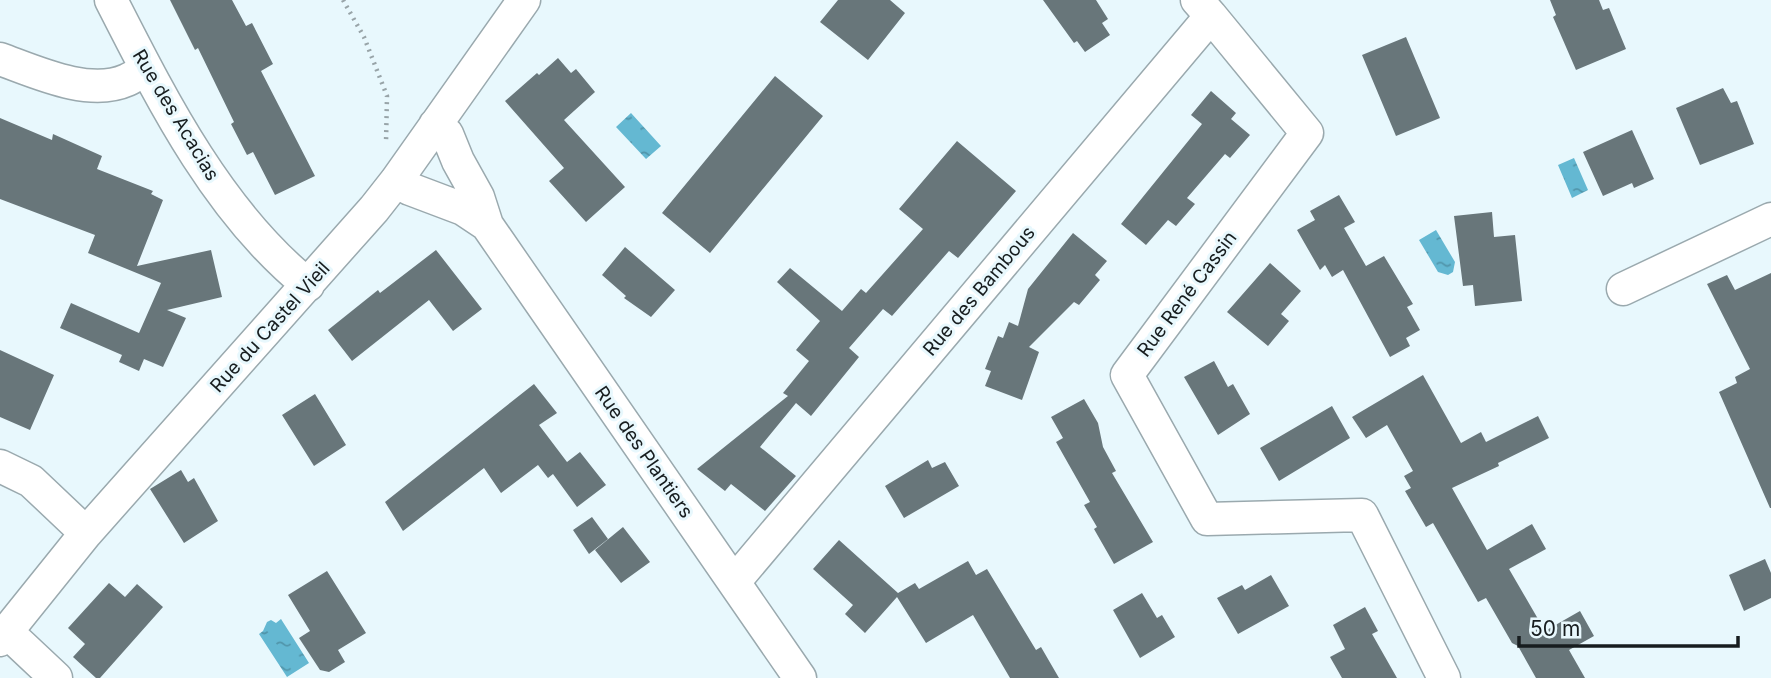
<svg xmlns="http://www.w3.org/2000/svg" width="1771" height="678" viewBox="0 0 1771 678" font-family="Inter,sans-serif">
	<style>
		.water { fill: url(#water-ripples) }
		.building { fill: #68767a }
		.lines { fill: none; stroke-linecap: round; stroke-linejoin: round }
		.minor-casing { stroke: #9aa9ae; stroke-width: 35 }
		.path { stroke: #98a4a8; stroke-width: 4.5; stroke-dasharray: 2 5; stroke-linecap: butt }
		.minor { stroke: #fff; stroke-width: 32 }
		.labels { text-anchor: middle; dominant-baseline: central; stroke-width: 6; stroke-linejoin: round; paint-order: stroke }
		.street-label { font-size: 19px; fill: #171d1f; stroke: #e8f8fd }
	</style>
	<defs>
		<pattern id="water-ripples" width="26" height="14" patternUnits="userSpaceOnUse" patternTransform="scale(1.75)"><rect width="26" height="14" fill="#64b8d2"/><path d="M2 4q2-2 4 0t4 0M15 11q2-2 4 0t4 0" fill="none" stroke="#5195aa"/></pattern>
	</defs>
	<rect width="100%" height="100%" fill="#e8f8fd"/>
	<path class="water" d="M 631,113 L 661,146 L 646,159 L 616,127 Z
		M 1574,158 L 1588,190 L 1572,198 L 1558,165 Z
		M 1436,230 L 1455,262 L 1453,272 L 1448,275 L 1438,272 L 1419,240 Z
		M 281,619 L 309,663 L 287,677 L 259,634 L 263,631 L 267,622 L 271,620 L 276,623 Z"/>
	<path class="building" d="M 170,0 L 232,0 L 246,26 L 252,23 L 273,64 L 261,71 L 315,176 L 275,195 L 253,152 L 247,155 L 231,124 L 234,122 L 198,48 L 195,50 Z
		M 838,0 L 890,0 L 905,13 L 868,60 L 820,22 Z
		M 1043,0 L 1096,0 L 1108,19 L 1102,23 L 1110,35 L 1085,52 L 1077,41 L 1074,43 Z
		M 1550,0 L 1599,0 L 1603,10 L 1609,8 L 1626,49 L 1576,70 L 1553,17 L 1556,15 Z
		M 1406,37 L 1440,118 L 1396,136 L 1362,55 Z
		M 558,58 L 571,73 L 576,69 L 595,92 L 564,120 L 625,187 L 586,222 L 549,181 L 564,168 L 505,101 L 537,73 L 539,75 Z
		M 775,76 L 823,116 L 710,253 L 662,213 Z
		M 1723,88 L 1731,103 L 1737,101 L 1754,144 L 1700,165 L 1676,108 Z
		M 1211,91 L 1236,113 L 1231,119 L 1250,135 L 1230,158 L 1225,154 L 1187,198 L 1195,204 L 1176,226 L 1168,220 L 1146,245 L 1121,224 L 1202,124 L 1191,115 Z
		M 0,118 L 52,140 L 53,134 L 102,156 L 97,169 L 153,191 L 151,194 L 163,200 L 137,266 L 211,250 L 222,297 L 167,310 L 186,318 L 163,367 L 144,359 L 139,371 L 119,362 L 122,355 L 60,328 L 71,303 L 139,333 L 161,283 L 88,253 L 95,235 L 0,199 Z
		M 1632,130 L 1654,179 L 1634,188 L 1632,183 L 1603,196 L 1583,152 Z
		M 957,141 L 1016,191 L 958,258 L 949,251 L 892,316 L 883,309 L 849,348 L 859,357 L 811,416 L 796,403 L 760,447 L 796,476 L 765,511 L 731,484 L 725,491 L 697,469 L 788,396 L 783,393 L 809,361 L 796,350 L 820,321 L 777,282 L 790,268 L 842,311 L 861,289 L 866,293 L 923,229 L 899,209 Z
		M 1339,195 L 1355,222 L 1344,228 L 1366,266 L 1384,256 L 1413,304 L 1407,307 L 1420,330 L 1406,338 L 1410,346 L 1390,357 L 1343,270 L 1332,277 L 1325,265 L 1320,270 L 1297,230 L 1315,220 L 1310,211 Z
		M 1492,212 L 1494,237 L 1515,235 L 1522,301 L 1475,306 L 1473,285 L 1463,286 L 1454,216 Z
		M 1073,233 L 1107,261 L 1095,275 L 1100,280 L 1079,305 L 1074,302 L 1029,347 L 1039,352 L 1022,400 L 985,386 L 991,371 L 985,369 L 998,336 L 1003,338 L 1009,322 L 1018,326 L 1028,289 Z
		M 625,247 L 675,290 L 651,317 L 624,298 L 626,296 L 602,275 Z
		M 436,250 L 482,309 L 453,331 L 429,300 L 352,361 L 328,330 L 378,290 L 380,293 Z
		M 1270,263 L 1301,291 L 1281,314 L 1289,321 L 1268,346 L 1227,312 Z
		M 1771,273 L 1771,508 L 1770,508 L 1719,392 L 1737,383 L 1735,377 L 1750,369 L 1707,284 L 1727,275 L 1735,290 Z
		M 0,350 L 54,375 L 30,430 L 0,417 Z
		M 1214,361 L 1228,387 L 1233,384 L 1250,414 L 1218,435 L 1184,377 Z
		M 1423,375 L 1461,443 L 1481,432 L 1486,442 L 1538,416 L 1549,438 L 1498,463 L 1499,466 L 1452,488 L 1487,550 L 1532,524 L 1546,549 L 1509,569 L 1545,631 L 1580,611 L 1594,636 L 1569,650 L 1585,678 L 1536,678 L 1518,646 L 1512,643 L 1486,598 L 1478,602 L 1433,523 L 1426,527 L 1405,491 L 1411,488 L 1404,476 L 1413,471 L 1387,425 L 1366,438 L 1352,417 Z
		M 534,384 L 557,413 L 539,425 L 567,462 L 580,452 L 606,485 L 577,507 L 553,474 L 548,478 L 538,465 L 501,493 L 484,468 L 403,531 L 385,502 Z
		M 315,394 L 346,445 L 314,466 L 282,415 Z
		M 1084,399 L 1098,423 L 1103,447 L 1116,471 L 1112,473 L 1153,542 L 1114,564 L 1094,529 L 1097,527 L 1084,505 L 1090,502 L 1056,442 L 1063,438 L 1051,417 Z
		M 1332,406 L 1350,438 L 1279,481 L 1260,448 Z
		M 928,460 L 932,468 L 945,462 L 959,486 L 904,518 L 885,486 Z
		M 181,470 L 188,482 L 194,478 L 218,521 L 184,543 L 150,489 Z
		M 592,517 L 608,539 L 589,554 L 573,530 Z
		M 623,527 L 650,562 L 621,583 L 595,550 Z
		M 839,540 L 898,593 L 915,583 L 919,589 L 968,561 L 976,575 L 987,569 L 1036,650 L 1041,647 L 1059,678 L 1010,678 L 973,615 L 926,643 L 897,597 L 865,633 L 845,614 L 853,605 L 813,569 Z
		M 1765,559 L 1771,573 L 1771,598 L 1744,611 L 1729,575 Z
		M 327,571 L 366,633 L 338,650 L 345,662 L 329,672 L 320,670 L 299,638 L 310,631 L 288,595 Z
		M 1271,575 L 1289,606 L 1238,634 L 1217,598 L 1242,585 L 1245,590 Z
		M 109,583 L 125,597 L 137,584 L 163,607 L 100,678 L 96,678 L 73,657 L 85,644 L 68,628 Z
		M 1142,593 L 1157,618 L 1162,615 L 1175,637 L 1140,658 L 1113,610 Z
		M 1365,607 L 1378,631 L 1372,634 L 1397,678 L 1342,678 L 1330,657 L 1345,649 L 1333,625 Z"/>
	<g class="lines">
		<g class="minor-casing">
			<path id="minor" d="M 111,0 C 163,102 218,212 308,285
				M 1211,16 L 1307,133 L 1127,375 L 1207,519 L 1362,515 L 1444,678
				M 0,59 C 36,72 89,97 127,80 C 134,77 140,72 146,69
				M 435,125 L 447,134 L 458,161 L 478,197 L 487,225 L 800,678
				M 396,181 L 410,189 L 463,209 L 487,225
				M 1623,289 L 1771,219
				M 0,466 L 31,481 L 86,533
				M 734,582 L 1211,16 L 1197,0
				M 7,632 L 56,678
				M 0,640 L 86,533 L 374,209 L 396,181 L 524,0"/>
		</g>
		<path class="path" d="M 343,0 L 364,37 L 387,96 L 386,143"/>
		<use href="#minor" class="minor"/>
	</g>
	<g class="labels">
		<g class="street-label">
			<text transform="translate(176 115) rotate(59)">Rue des Acacias</text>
			<text transform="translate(979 291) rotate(-50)">Rue des Bambous</text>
			<text transform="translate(1187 294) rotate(-53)">Rue René Cassin</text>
			<text transform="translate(270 327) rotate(-48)">Rue du Castel Vieil</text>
			<text transform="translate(644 452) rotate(55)">Rue des Plantiers</text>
		</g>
	</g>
	<path d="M1519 636v10h219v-10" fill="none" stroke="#171d1f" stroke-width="3.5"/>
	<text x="1530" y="636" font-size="21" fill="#171d1f" stroke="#e8f8fd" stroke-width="5" paint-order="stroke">50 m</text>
</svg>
